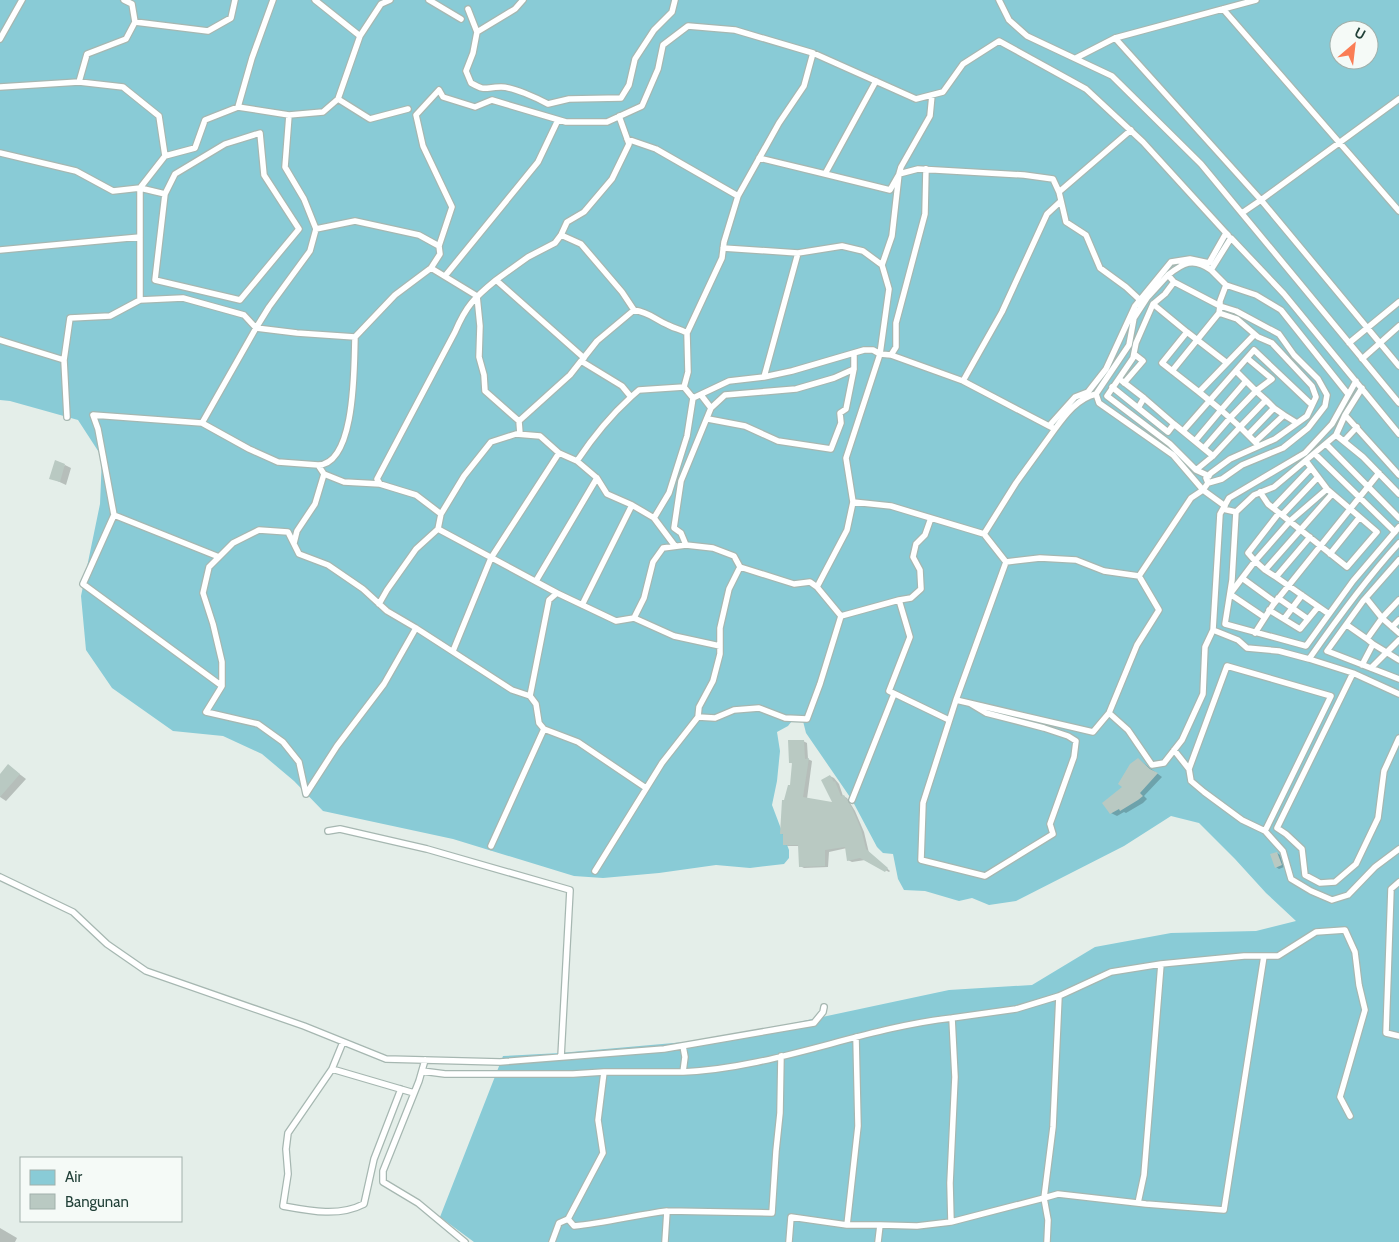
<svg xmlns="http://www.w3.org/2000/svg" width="1399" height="1242" viewBox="0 0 1399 1242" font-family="Cabin,sans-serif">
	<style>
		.water { fill: #89cbd6; fill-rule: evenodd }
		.shadow { fill: #0003 }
		.building { fill: #b9c9c2 }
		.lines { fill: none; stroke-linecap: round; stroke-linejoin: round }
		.lane-casing { stroke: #a6b7b1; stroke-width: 8 }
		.lane { stroke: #fff; stroke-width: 5.5 }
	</style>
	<rect width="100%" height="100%" fill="#e4eee9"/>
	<path class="water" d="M 0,0 L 1399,0 L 1399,1242 L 474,1242 L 440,1217 L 503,1056 L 560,1053 L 719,1039 L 949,990 L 1032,985 L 1095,947 L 1171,933 L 1256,931 L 1296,921 L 1266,893 L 1235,859 L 1199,823 L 1171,816 L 1124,846 L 1016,901 L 989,905 L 972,898 L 959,901 L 925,891 L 904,890 L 898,879 L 893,854 L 883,853 L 877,847 L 852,800 L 806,733 L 802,717 L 795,717 L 788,726 L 777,732 L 780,751 L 777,781 L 772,805 L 789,850 L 789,858 L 784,864 L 750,868 L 716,865 L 659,873 L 603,878 L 574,876 L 453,839 L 323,811 L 294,781 L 262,754 L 223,736 L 173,731 L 112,688 L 86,650 L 81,596 L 100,504 L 102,457 L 78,420 L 10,401 L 0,400 ZM 1339,30 L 1369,30 L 1369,60 L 1339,60 Z"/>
	<path class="shadow" d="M 65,465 L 71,468 L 66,485 L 51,478 Z
		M 803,741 L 807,743 L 808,759 L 812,761 L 807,799 L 834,803 L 830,776 L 834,778 L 839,784 L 843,796 L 847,798 L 855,811 L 864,832 L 869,853 L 890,871 L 889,872 L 865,860 L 852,862 L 848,860 L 847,848 L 829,852 L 828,867 L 804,868 L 800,866 L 799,846 L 788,846 L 785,844 L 784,835 L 781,833 L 785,802 L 791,786 L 793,764 L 790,762 Z
		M 1138,759 L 1162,777 L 1144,796 L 1147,799 L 1143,803 L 1126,813 L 1124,812 L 1117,816 L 1111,813 Z
		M 9,766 L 26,779 L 6,801 L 0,797 L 0,775 Z
		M 1277,853 L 1280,855 L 1284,867 L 1279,869 L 1276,867 Z
		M 0,1228 L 17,1238 L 15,1242 L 0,1242 Z"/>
	<path class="building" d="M 55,460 L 65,464 L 60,482 L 49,479 Z
		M 788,740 L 804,740 L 805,759 L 809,758 L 803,797 L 832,802 L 821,780 L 830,775 L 834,782 L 835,781 L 841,796 L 844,795 L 852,808 L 861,829 L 866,849 L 888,868 L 885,872 L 860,858 L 847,861 L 845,847 L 825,850 L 825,866 L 799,867 L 798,845 L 783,845 L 783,834 L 780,834 L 782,800 L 784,800 L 788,785 L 790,785 L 792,763 L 789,763 Z
		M 1138,758 L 1150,769 L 1158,773 L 1140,793 L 1143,796 L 1138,800 L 1120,811 L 1119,809 L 1110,814 L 1102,803 L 1122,787 L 1118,784 L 1130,764 Z
		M 8,764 L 20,774 L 0,797 L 0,774 Z
		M 1277,852 L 1282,865 L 1275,868 L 1270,854 Z"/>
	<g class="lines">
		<g class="lane-casing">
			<path id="lane" d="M 124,0 L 132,4 L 135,22 L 208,31 L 231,18 L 235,0
				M 315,0 L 360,36 L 381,4 L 390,0
				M 429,0 L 461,19
				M 999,0 L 1009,20 L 1027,36 L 1112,76 L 1201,164 L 1399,403
				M 468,9 L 477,32 L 473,53 L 466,71 L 471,83 C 487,92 484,87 501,87 C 513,87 537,98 548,104 L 569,99 L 621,98 L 629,85 L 635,59 L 654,30 L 672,12 L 675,0
				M 1223,9 L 1399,211
				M 135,22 L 126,39 L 87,54 L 79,82 L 123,87 L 159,116 L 165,156 L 195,148 L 205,120 L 238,107 L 252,58 L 273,0
				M 477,32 L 515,9 L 523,0
				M 1115,38 L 1261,200 L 1242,213
				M 0,39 L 22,0
				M 1076,58 L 1115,38 L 1256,0
				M 0,87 L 79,82
				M 932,95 L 930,116 L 901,167 L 899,174 L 918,169 L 1024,175 L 1053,179 L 1059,192
				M 338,99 L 370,119 L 408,109
				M 1399,99 L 1261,200 L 1399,366
				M 238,107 L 289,115 L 323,112 L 338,99 L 360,36
				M 289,115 L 285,167 L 304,199 L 316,229 L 355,221 L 419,235 L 439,246 L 440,254 L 431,268
				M 1131,130 L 1059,192 L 1066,222 L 1086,235 L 1100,268 L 1126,287 L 1140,300
				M 627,139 L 656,149 L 738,196 L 724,242 L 722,258 L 687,333
				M 0,153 L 76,171 L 113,191 L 140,188 L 165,194 L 175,174 L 225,144 L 260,133 L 264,175 L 299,229 L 240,300 L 155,280 L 165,194
				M 165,156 L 140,188 L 140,300 L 183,298 L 244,315 L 256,328 L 269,307 L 310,251 L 316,229
				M 759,158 L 825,174 L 876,81
				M 926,169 L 925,214 L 896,323 L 896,347 L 891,355 L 963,381
				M 825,174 L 890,190 L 898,176
				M 738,196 L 779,123 L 804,86 L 813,53
				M 561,235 L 567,222 L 584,212 L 612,179 L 629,144 L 619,116
				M 439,246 L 452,207 L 423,146 L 416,115 L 439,90 L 443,97 L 475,107 L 492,100 L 566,122 L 607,122 L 642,106 L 658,69 L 663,45 L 688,26 L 735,30 L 813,53 L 916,99 L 943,92 L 963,64 L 999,41 L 1086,89 L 1143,142 L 1226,233
				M 0,250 L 140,237
				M 798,253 L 842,246 L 863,251 L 882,265
				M 1168,275 C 1183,263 1193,257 1211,270
				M 445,276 L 538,162 L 558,120
				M 496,280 L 528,257 L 555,243 L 561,235 L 581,244 L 622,292 L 634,310
				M 477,296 L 480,326 L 479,357 L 484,375 L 485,391 L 519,421 L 520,434
				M 1153,304 L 1187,332 L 1162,363 L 1199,392
				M 1187,332 L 1227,363
				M 355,337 L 395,295 L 431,268 L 477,296
				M 0,340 L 64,360 L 70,318 L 110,316 L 140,300
				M 1349,343 L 1399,302
				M 891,355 L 880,354 L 889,289 L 882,265 L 892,236 L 899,174
				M 1247,358 L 1272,379 L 1256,391 L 1266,400
				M 1362,359 L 1399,326
				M 64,360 L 67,417
				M 582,360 L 597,341 L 634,310 C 651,313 654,319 668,325 C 675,329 681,329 687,333 L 688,372 L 684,387
				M 1172,371 L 1219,313
				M 764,377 L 792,371 L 864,350 L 873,350 L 880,354 L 846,458 L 853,502 L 891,506 L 984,534
				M 1122,381 L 1144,398
				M 1246,381 L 1256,391 L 1230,418 L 1240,427 L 1266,400 L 1274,408 L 1248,435
				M 1124,383 L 1143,361 L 1134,354
				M 1112,387 L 1168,432 L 1174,424 L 1144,398 L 1138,408
				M 1362,388 L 1345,415 L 1336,435 L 1363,457 L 1399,494
				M 1096,394 C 1078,398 1065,415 1055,429 L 1049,426 L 1075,397 L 1088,392 L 1106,369 L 1135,306 L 1171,262 L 1190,259 L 1209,263 L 1226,233 L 1228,235
				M 1348,394 L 1281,310 L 1256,295 L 1226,285 L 1211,270 L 1231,238 L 1284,294 L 1399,434
				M 631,397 L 639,390 L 684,387 L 693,398 L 687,436 L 669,493 L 654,518
				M 693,398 L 729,381 L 764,377 L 798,253 L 723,248
				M 711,408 L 725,395 L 796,389 L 834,378 L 854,369
				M 1284,415 L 1297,423
				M 1345,415 L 1399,475
				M 708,419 L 745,426 L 778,441 L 831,449 L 841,423 L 840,413 L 846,409 L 854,369 L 854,353
				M 519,421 L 570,375 L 581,361 L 622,386 L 631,397 C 610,416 593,437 577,461
				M 202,423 L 256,328 L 297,333 L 355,337 C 354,365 356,464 318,465
				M 1174,424 L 1213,456
				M 1049,426 L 963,381 L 1002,312 L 1047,214 L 1061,201
				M 1055,429 L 1016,483 L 984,534 L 1006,562 L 1040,558 L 1076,560 L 1104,571 L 1139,576 L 1191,498 L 1203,490 L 1173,455 L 1099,403 L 1096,394 L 1129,345 L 1134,318 L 1147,298 L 1168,275 L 1174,282
				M 1183,431 L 1254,350 L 1312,405
				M 1195,441 L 1221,410 L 1199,392 L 1254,335
				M 1344,441 L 1357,427
				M 1255,442 L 1284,415 L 1274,408
				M 1326,444 L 1399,518
				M 1204,448 L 1230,418 L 1221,410 L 1246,381 L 1236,371
				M 1315,454 L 1395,532
				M 1196,470 L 1213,456 L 1240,427 L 1259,446
				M 1209,476 L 1196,470 L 1170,444 L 1107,396 L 1133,358 L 1136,343 L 1153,304 L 1165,294 L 1174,282 L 1220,306 L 1220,301 L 1226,285
				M 597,478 L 607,494 L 632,505
				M 1208,483 L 1206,478 L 1211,473 L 1230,459 L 1275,439 L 1307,416 L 1316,397 L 1312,386 L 1272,343 L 1258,337 L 1237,319 L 1219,313 L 1220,306 L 1236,311 L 1279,334 L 1294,355 L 1318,379 L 1327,395 L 1325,406 L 1308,428 L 1283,448 L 1242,465 L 1222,479 L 1208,483 L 1203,490 L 1225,506
				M 380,484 L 377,479 L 455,332 C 466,306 474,298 496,280 L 584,358
				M 1260,492 L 1268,504 L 1347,567 L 1377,532 L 1327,489 L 1306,461
				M 1273,508 L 1311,468
				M 1223,509 L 1236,512 L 1254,495 L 1274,487 L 1336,435
				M 1236,512 L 1232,580 L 1225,624 L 1306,646 L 1353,581 L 1399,527
				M 1279,513 L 1248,553 L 1255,561 L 1290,521 L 1327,489
				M 441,514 L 464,476 L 491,442 L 516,434 L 540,436 L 559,453
				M 114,515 L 98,429 L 93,415 L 202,423 L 249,449 L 278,462 L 318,465 L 324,474
				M 1282,515 L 1318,477
				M 931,518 L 925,535 L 916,544 L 913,557 L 920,570 L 921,589 L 911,598 L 899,600 L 910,637 L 889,691 L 949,720
				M 438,529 L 557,593
				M 1310,537 L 1276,577 L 1265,570 L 1332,494
				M 294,543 L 297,531 L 315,504 L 324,474 L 344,482 L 380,484 L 416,495 L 441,514 L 438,529 L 416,549 L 387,590 L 379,604
				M 1399,543 C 1366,579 1337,619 1309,659 L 1353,673 L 1399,694
				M 686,545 L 681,533 L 674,528 L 681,481 L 711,408 L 701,395
				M 1330,554 L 1359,518
				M 219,557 L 114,515 L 83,584 L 222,686
				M 1399,560 L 1363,601 L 1327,651 L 1399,679
				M 1006,562 L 956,700 L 1093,732 L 1109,713 L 1137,645 L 1159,610 L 1139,576
				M 740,567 L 729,589 L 720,628 L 720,654 L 713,681 L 699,707 L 698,717 L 715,718 L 734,710 L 759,708 L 785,718 L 807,719 L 820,684 L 841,616 L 899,600
				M 1276,577 L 1329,614
				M 1242,578 L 1275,602
				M 1278,598 L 1308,619
				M 1399,600 L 1382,618 L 1399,633
				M 582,605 L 632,505 L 654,518 L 675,546
				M 1269,610 L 1300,629 L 1318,607
				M 841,616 L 817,587 L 847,530 L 853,502
				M 1264,617 L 1230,594 L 1255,561 L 1265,570
				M 634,618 L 644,598 L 653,562 L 663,548 L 686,545 L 713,548 L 734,556 L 740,567 L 794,584 L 810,582 L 817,587
				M 1284,619 L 1302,595
				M 1347,625 L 1367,639 L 1382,618 L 1366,598
				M 1392,627 L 1399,620
				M 416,628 L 387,611 L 363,589 L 328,565 L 299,554 L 288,532 L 259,530 L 233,543 L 209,567 L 203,593 L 213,624 L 222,662 L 222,686 L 206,712 L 258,724 L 283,742 L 299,762 L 306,794 L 337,746 L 384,684 L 416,628 L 512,690 L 530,696
				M 1255,633 L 1273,605 L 1379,473
				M 1373,644 L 1399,660
				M 453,651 L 491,558 L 559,453 L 577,461 L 597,478 L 536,581
				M 1309,659 L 1279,651 L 1247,648 L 1238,640 L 1213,630 L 1220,514 L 1229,498 L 1305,453 L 1332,424 L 1356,381
				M 1362,665 L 1373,644 L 1367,639
				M 1371,668 L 1399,640
				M 1353,673 L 1277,828 L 1286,834 L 1302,849 L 1305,875 L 1320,883 L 1335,882 L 1356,864 L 1378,818 L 1384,771 L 1399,738
				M 956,700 L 923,803 L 921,860 L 985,876 L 1053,834 L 1050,824 L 1074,757 L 1076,741 L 1068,736 L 1044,728 L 986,713 L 971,704
				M 1109,713 L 1128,730 L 1152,765 L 1164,763 L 1182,740 L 1203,694 L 1205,647 L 1213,630
				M 1174,750 L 1189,769 L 1191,781 L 1204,792 L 1242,820 L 1265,831 L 1283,851 L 1291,879 L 1311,891 L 1332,900 L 1348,895 L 1375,867 L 1399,849
				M 1189,769 L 1227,666 L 1331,696 L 1265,831
				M 646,788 L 578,742 L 544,729 L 539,723 L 536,704 L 530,696 L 549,600 L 557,593 L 616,621 L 634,618 L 674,636 L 720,646
				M 852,800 L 894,694
				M 328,831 L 340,829 L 427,849 L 570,890 L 561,1057
				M 491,846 L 544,729
				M 595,871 L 662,763 L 698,717
				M 0,877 L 73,912 L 107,944 L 146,971 L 304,1026 L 386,1059 L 500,1062 L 664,1049 L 814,1023 L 823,1012 L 824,1007
				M 1399,882 L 1391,889 L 1386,1033 L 1399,1036
				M 1161,964 L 1244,956 L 1278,956 L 1316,932 L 1345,930 L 1355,952 L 1359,985 L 1365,1010 L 1340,1097 L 1350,1116
				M 1059,996 L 1111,972 L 1161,964 L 1144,1175 L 1138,1203
				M 952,1018 L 1016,1009 L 1059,996 L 1053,1127 L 1044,1198 L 1058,1194 L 1146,1204 L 1224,1210 L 1264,956
				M 856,1037 L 858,1126 L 847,1225 L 880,1225 L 878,1242
				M 343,1042 L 332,1069 L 414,1093
				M 683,1046 L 685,1057 L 683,1072 C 775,1068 861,1028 952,1018 L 955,1077 L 950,1183 L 951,1222
				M 425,1060 L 419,1081 L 383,1171 L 383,1182 L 418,1203 L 465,1242
				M 332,1069 L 288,1133 L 286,1149 L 288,1174 L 283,1206 C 310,1211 339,1217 364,1204 L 374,1159 L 401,1089
				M 422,1071 L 445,1074 L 573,1074 L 604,1072
				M 667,1211 L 772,1213 L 776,1151 L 780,1113 L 781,1056
				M 880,1225 L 917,1226 L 951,1222 L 1044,1198 L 1048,1220 L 1047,1242
				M 552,1242 L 559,1223 L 568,1219
				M 665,1242 L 667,1211 C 636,1215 605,1223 574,1226 L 568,1219 L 603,1153 L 598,1120 L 604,1072 L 683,1072
				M 789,1242 L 791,1217 L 847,1225"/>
		</g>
		<use href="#lane" class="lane"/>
	</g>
	<rect x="20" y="1157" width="162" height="65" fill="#f5faf7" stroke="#a1b0ab"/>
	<rect x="30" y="1170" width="25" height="15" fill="#89cbd6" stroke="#a1b0ab"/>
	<text x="65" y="1182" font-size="15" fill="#224139">Air</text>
	<rect x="30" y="1194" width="25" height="15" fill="#b9c9c2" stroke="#a1b0ab"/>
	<text x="65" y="1207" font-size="15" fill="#224139">Bangunan</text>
	<g transform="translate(1354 45) rotate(28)"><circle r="24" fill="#f5faf7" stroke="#a1b0ab"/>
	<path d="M0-4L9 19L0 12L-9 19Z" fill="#fa7d55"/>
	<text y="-8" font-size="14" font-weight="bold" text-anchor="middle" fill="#224139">U</text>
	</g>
</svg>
